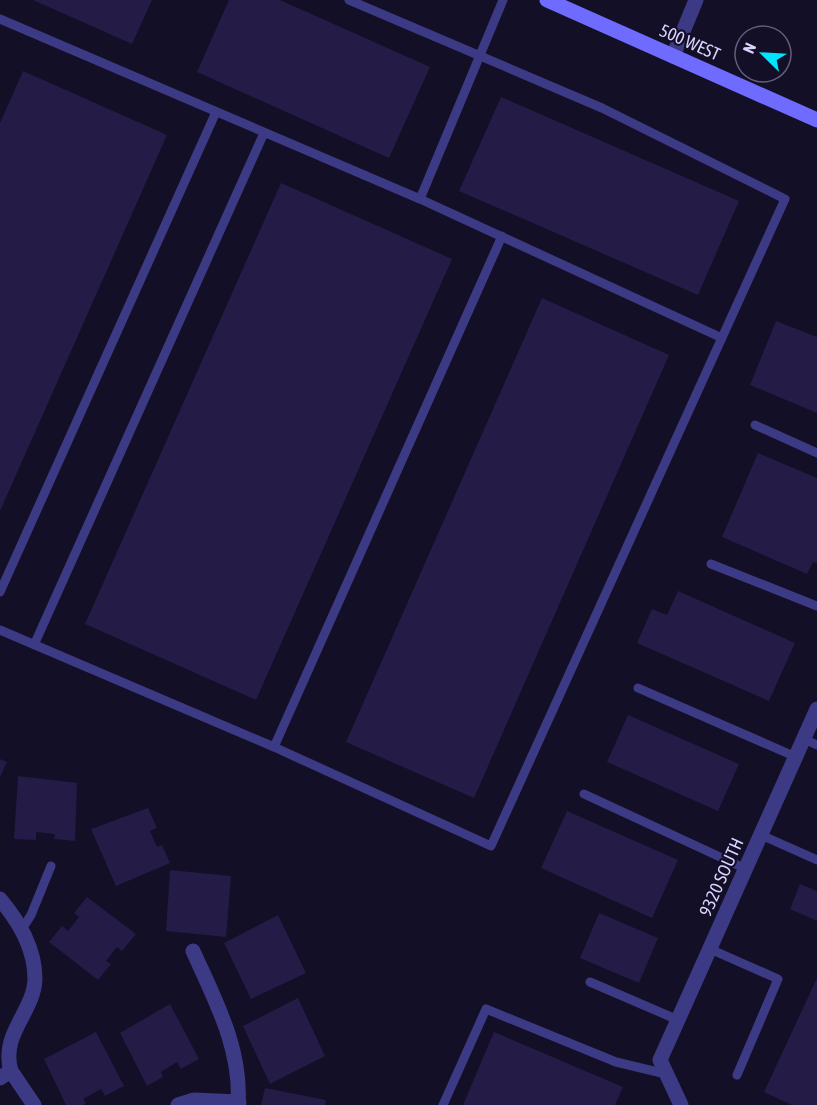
<svg xmlns="http://www.w3.org/2000/svg" width="817" height="1105" viewBox="0 0 817 1105" font-family="'Asap Condensed',sans-serif">
	<style>
		.building { fill: #241b47 }
		.lines { fill: none; stroke-linecap: round; stroke-linejoin: round }
		.service { stroke: #3d3a85; stroke-width: 9 }
		.minor { stroke: #3d3a85; stroke-width: 15 }
		.secondary { stroke: #6f6bff; stroke-width: 15 }
		.labels { text-anchor: middle; dominant-baseline: central; stroke-width: 4.5; stroke-linejoin: round; paint-order: stroke }
		.street-label { font-size: 18px; fill: #d9d4ff; stroke: #130f26 }
	</style>
	<rect width="100%" height="100%" fill="#130f26"/>
	<path class="building" d="M 33,0 L 152,0 L 132,44 Z
		M 229,0 L 280,0 L 430,67 L 389,158 L 197,72 Z
		M 23,71 L 167,135 L 0,511 L 0,123 Z
		M 501,97 L 739,201 L 698,295 L 459,191 Z
		M 281,183 L 452,259 L 256,700 L 85,624 Z
		M 542,298 L 669,355 L 474,798 L 346,742 Z
		M 776,321 L 817,337 L 817,413 L 750,385 Z
		M 758,453 L 817,478 L 817,563 L 813,562 L 807,574 L 722,537 Z
		M 678,591 L 795,643 L 769,701 L 637,643 L 652,609 L 667,615 Z
		M 628,715 L 739,764 L 718,811 L 607,762 Z
		M 0,759 L 7,762 L 0,777 Z
		M 18,776 L 77,783 L 75,841 L 54,839 L 55,834 L 36,832 L 36,840 L 14,839 Z
		M 148,808 L 157,828 L 150,831 L 157,847 L 162,845 L 170,863 L 116,886 L 91,829 Z
		M 567,811 L 678,860 L 652,918 L 541,868 Z
		M 170,870 L 231,876 L 226,937 L 166,931 Z
		M 800,884 L 817,891 L 817,921 L 790,909 Z
		M 87,897 L 136,934 L 122,951 L 117,947 L 106,961 L 111,964 L 98,980 L 49,942 L 62,926 L 68,931 L 79,917 L 74,913 Z
		M 599,913 L 658,938 L 639,983 L 580,958 Z
		M 278,915 L 306,973 L 251,999 L 224,943 Z
		M 817,978 L 817,1105 L 792,1105 L 764,1092 Z
		M 298,998 L 325,1056 L 270,1084 L 243,1026 Z
		M 170,1004 L 199,1059 L 181,1069 L 177,1062 L 161,1072 L 163,1077 L 147,1086 L 120,1033 Z
		M 96,1032 L 124,1086 L 105,1096 L 101,1089 L 83,1099 L 86,1103 L 83,1105 L 66,1105 L 44,1059 Z
		M 494,1032 L 623,1087 L 615,1105 L 463,1105 Z
		M 265,1088 L 326,1100 L 325,1105 L 261,1105 Z"/>
	<g class="lines">
		<path class="service" d="M 0,19 L 420,199 L 722,338
			M 420,199 L 503,0
			M 755,425 L 817,453
			M 711,564 L 817,606
			M 0,592 L 216,112
			M 0,630 L 274,747 L 502,236
			M 34,645 L 264,133
			M 638,688 L 796,757
			M 804,739 L 817,745
			M 274,747 L 491,846 L 785,199 L 602,108 L 349,0
			M 584,794 L 746,869
			M 761,835 L 817,860
			M 22,929 L 31,915 L 51,866
			M 710,949 L 778,979 L 737,1075
			M 590,982 L 678,1020
			M 443,1105 L 486,1009 L 616,1062 L 666,1074"/>
		<path class="minor" d="M 673,56 L 696,0
			M 0,899 C 19,922 35,948 35,979 C 34,1012 0,1034 11,1071 L 0,1078
			M 193,951 C 215,1000 242,1049 238,1105
			M 11,1071 L 34,1105
			M 178,1105 L 194,1100 L 239,1102
			M 681,1105 L 660,1060 L 817,709"/>
		<path class="secondary" d="M 547,0 L 817,120"/>
	</g>
	<g class="labels">
		<g class="street-label">
			<text transform="translate(690 42) rotate(24)">500 WEST</text>
			<text transform="translate(721 877) rotate(-66)">9320 SOUTH</text>
		</g>
	</g>
	<g transform="translate(763 54) rotate(294)"><circle r="28" fill="#130f26" stroke="#625e7d" stroke-width="1.5"/>
	<path d="M0-4.5L10 22L0 15L-10 22Z" fill="#00e5ff"/>
	<text y="-9" font-size="16" font-weight="bold" text-anchor="middle" fill="#d9d4ff">N</text>
	</g>
</svg>
